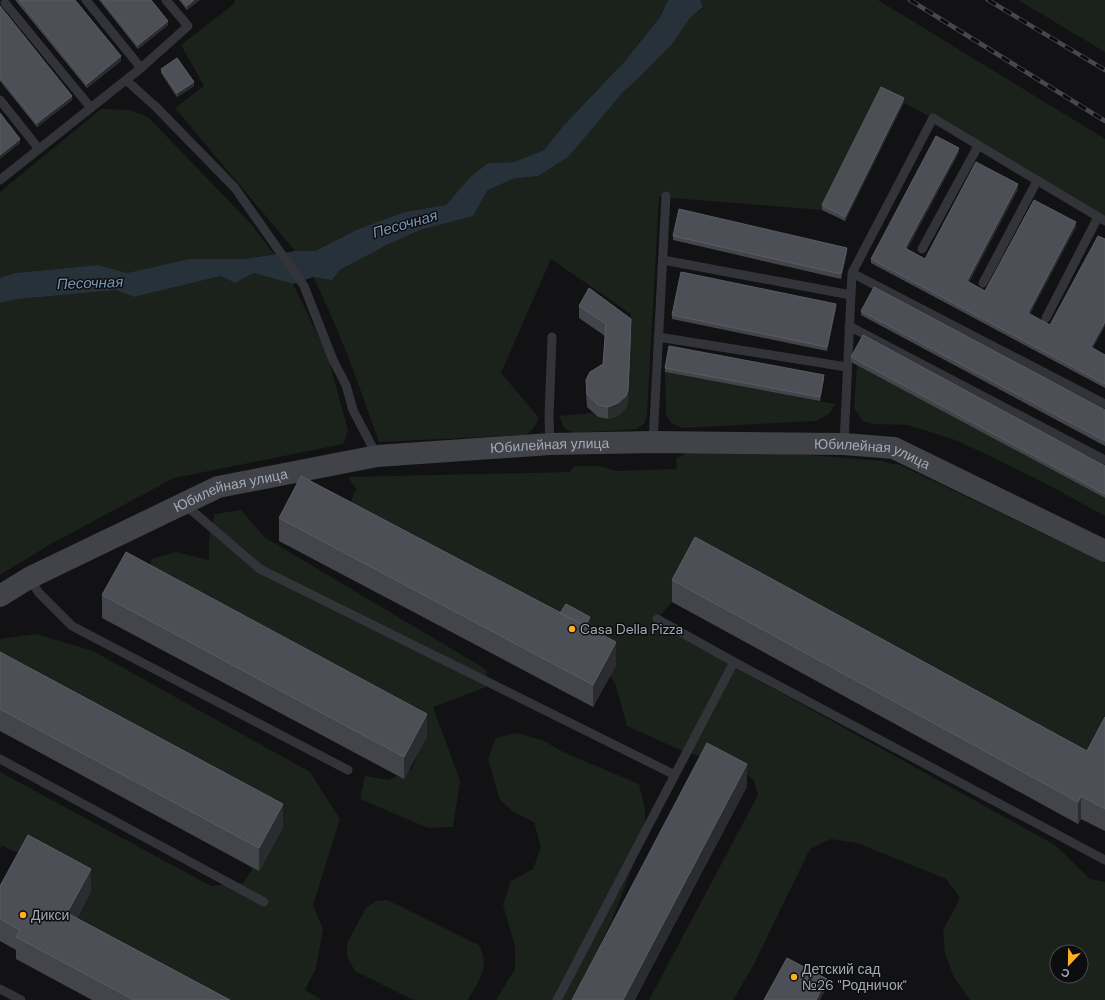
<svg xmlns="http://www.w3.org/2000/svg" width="1105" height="1000" viewBox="0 0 1105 1000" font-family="'DM Sans',sans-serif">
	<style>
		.green { fill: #1a221b; fill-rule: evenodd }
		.water { fill: #273139 }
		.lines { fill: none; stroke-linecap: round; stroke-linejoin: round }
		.lane { stroke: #333439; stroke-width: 9 }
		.secondary { stroke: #414349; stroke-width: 22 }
		.rail-casing { stroke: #45484e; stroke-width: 4.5 }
		.rail { stroke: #0d0d0f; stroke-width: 3; stroke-dasharray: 9; stroke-linecap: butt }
		.wall { fill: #43454a }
		.shaded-wall { fill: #2b2c30 }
		.building { fill: #4d4f56; stroke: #5b5d65 }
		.poi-dot { fill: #ffaf1f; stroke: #0d0d0f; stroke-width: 1.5 }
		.labels { text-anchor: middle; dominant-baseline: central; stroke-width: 3; stroke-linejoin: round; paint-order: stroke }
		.street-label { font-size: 14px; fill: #a2a9b6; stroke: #0d0d0f }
		.poi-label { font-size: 14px; fill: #a2a9b6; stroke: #0d0d0f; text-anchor: start }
		.water-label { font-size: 15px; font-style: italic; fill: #7598b5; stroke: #0d0d0f }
	</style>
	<rect width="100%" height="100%" fill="#121214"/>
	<path class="green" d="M 234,0 L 668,0 L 660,17 L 625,61 L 564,125 L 544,150 L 514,162 L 488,163 L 470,177 L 446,205 L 404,212 L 356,230 L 315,251 L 295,251 L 175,108 L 204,86 L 181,45 L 235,3 Z
		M 700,0 L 878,0 L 1105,139 L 1105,221 L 933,118 L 881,91 L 822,210 L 659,197 L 647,414 L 645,423 L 636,429 L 575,433 L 565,429 L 559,416 L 592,413 L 598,417 L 626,408 L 628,402 L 631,314 L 551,259 L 501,373 L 539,418 L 534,428 L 526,435 L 379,442 C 359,386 340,330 313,277 L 332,280 L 340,270 L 385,246 L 420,230 L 472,216 L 487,191 L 512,179 L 538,176 L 623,92 L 638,79 L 673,43 L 690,18 L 703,8 Z
		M 1018,0 L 1105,0 L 1105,52 Z
		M 101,109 L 130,110 L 148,117 L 252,225 L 274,254 L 244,259 L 189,259 L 127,273 L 98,265 L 15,273 L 0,278 L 0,192 Z
		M 254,273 L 293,284 L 327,354 L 348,430 L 343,444 L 174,478 L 49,545 L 0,575 L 0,303 L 19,299 L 116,290 L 134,297 L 221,276 L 235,283 Z
		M 857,365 L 1105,498 L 1105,516 L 1037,479 L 958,441 L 908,425 L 872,424 L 863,421 L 854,408 Z
		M 665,372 L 835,404 L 829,414 L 816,421 L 682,428 L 671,423 L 666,414 Z
		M 697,446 L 884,461 L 891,464 L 898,464 L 1105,563 L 1105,739 L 1087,773 L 695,560 L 672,602 L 657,619 L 657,624 L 1055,845 L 1090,879 L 1105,882 L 1105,1000 L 970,1000 L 954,977 L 945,954 L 943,930 L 960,898 L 946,879 L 857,843 L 831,839 L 810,849 L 752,968 L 733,1000 L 649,1000 L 758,795 L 754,780 L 734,767 L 683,751 L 627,726 L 615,683 L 601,666 L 347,515 L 354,492 L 357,490 L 348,477 L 570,472 L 574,466 L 599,466 L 616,471 L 677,469 L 676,459 ZM 1057,952 L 1081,952 L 1081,976 L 1057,976 Z
		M 241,510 L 264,537 L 487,670 L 486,687 L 433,707 L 460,781 L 453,827 L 428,828 L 360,799 L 365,776 L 389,780 L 412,769 L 423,738 L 149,583 L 151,559 L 176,552 L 209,560 L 209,537 L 215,514 Z
		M 36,634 L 93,651 L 310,772 L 340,819 L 313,905 L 323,929 L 316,968 L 305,990 L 322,1000 L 188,1000 L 67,936 L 28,857 L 2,846 L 0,849 L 0,772 L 211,886 L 243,883 L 256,864 L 0,681 L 0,639 Z
		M 516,733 L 542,740 L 565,753 L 639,784 L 645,809 L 645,835 L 611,922 L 573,1000 L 496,1000 L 515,969 L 515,946 L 503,905 L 511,881 L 533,869 L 541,847 L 534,822 L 514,812 L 500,800 L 488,759 L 496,738 Z
		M 387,900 L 479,945 C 491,966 479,980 468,1000 L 413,1000 L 355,971 L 347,957 L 347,943 L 366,908 L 376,901 Z"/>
	<path class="water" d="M 668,0 L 700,0 L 703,7 L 690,18 L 673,43 L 638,79 L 623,92 L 568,157 L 538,176 L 512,179 L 487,191 L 473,216 L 420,230 L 385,246 L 340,270 L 332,280 L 313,277 L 293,284 L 254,273 L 235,283 L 221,276 L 134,297 L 116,290 L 19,299 L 0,303 L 0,278 L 15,273 L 98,265 L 127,273 L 189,259 L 244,259 L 295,251 L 315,251 L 356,230 L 404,212 L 446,205 L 470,177 L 488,163 L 514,162 L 544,150 L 564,125 L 625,61 L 660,17 Z"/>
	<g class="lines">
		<path class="lane" d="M 86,0 L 141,68
			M 5,3 L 91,108
			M 126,80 L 156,107 L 235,188 L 304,286 L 333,360 L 346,385 L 353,410 L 377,456
			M 0,100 L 39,149
			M 0,180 L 141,68 L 188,26 L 166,0
			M 922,249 L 978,146
			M 663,260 L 851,295
			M 852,273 L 1105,404
			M 983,283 L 1037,181
			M 1046,318 L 1098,217
			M 849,326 L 1105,460
			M 658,337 L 847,367
			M 653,442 L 666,196
			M 550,444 L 549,417 L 552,337
			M 844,444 L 852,273 L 933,118 L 1105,221
			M 183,503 L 260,569 L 673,774
			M 29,578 L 39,593 L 72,626 L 348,770
			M 657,619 L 734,662 L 1105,860
			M 0,759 L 264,902
			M 0,989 L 21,1000
			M 557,1000 L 734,662"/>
		<path class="secondary" id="s1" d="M 0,596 L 29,578 L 218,487 L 377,456 L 550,444 L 653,442 L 844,444 L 894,448 L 1105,551"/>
		<g class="rail-casing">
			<path id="rail" d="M 910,0 L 1105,121
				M 988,0 L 1105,70"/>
		</g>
		<use href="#rail" class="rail"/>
	</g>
	<path class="wall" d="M 15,0 L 75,0 L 121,61 L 87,88 Z
		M 99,0 L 151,0 L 168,25 L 138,49 Z
		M 179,0 L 200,0 L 187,10 Z
		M 0,6 L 72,100 L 37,127 L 0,81 Z
		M 161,69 L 194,86 L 177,97 L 161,73 Z
		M 904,102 L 845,221 L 822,210 L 822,205 Z
		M 959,152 L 907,249 L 925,259 L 1018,189 L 969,282 L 985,291 L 1076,227 L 1029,314 L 1105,355 L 1105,388 L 871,263 L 871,259 Z
		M 673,236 L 847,252 L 841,279 L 673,240 Z
		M 579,306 L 631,331 L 628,402 L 626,408 L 618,416 L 608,419 L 598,417 L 587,407 L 586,392 L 586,380 L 603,364 L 605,336 L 579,318 Z
		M 836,308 L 827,351 L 672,319 L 672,315 Z
		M 861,311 L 1105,410 L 1105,446 L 861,315 Z
		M 851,357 L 1105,466 L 1105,498 L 851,362 Z
		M 665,368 L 824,379 L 820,401 L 665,372 Z
		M 279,518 L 560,613 L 590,626 L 589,628 L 616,665 L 593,707 L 279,541 Z
		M 672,580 L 1087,751 L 1105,717 L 1105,831 L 1081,819 L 1078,824 L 672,602 Z
		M 102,595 L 427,736 L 404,779 L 102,618 Z
		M 0,652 L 283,827 L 259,871 L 0,731 Z
		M 0,886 L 91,891 L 77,918 L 230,1000 L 92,1000 L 16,959 L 16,950 L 0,941 Z"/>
	<path class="shaded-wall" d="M 194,0 L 200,0 L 187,10 L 187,6 Z
		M 168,21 L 168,25 L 138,49 L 138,45 Z
		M 121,56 L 121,61 L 87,88 L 87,84 Z
		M 194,82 L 194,86 L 177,97 L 177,93 Z
		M 72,96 L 72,100 L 37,127 L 37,123 Z
		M 904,98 L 904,102 L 845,221 L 845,217 Z
		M 20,139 L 20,143 L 0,159 L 0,155 Z
		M 959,148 L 959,152 L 905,253 L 905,248 Z
		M 1018,184 L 1018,189 L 967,286 L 967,281 Z
		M 1076,222 L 1076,227 L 1028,318 L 1028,313 Z
		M 847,248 L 847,252 L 841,279 L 841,274 Z
		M 836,304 L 836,308 L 827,351 L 827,347 Z
		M 631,319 L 628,402 L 626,408 L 618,416 L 608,419 L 608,407 Z
		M 1105,322 L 1105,326 L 1091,352 L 1091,347 Z
		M 824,375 L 824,379 L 820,401 L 820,397 Z
		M 590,617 L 590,626 L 579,646 L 579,638 Z
		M 616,642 L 616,665 L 593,707 L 593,685 Z
		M 427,714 L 427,736 L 404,779 L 404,757 Z
		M 747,764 L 747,787 L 635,1000 L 623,1000 Z
		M 1081,796 L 1081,819 L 1078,824 L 1078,802 Z
		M 283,804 L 283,827 L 259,871 L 259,848 Z
		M 91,869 L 91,891 L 67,936 L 67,913 Z
		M 827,979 L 827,987 L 820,1000 L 816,1000 Z"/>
	<path class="building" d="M 19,0 L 75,0 L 121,56 L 87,84 Z
		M 102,0 L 151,0 L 168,21 L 138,45 Z
		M 182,0 L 194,0 L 187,6 Z
		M 0,6 L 72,96 L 37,123 L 0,77 Z
		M 177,58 L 194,82 L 177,93 L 161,69 Z
		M 881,87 L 904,98 L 845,217 L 822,205 Z
		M 0,113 L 20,139 L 0,155 Z
		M 936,136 L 959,148 L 905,248 L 925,259 L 976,162 L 1018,184 L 967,281 L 985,291 L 1034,200 L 1076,222 L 1028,313 L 1050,325 L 1098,236 L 1105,239 L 1105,322 L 1091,347 L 1105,355 L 1105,384 L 871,259 Z
		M 679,209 L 847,248 L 841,274 L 673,236 Z
		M 681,272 L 836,304 L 827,347 L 672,315 Z
		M 874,287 L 1105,410 L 1105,441 L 861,311 Z
		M 589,288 L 631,319 L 628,390 L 626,396 L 618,403 L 608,407 L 598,405 L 587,394 L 586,380 L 590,372 L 603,364 L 606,324 L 579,306 Z
		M 863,335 L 1105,466 L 1105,494 L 851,357 Z
		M 669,346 L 824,375 L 820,397 L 665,368 Z
		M 301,476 L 616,642 L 593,685 L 279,518 Z
		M 695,537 L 1087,751 L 1105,717 L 1105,809 L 1081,796 L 1078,802 L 672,580 Z
		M 126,552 L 427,714 L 404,757 L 102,595 Z
		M 566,604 L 590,617 L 585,626 L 560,613 Z
		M 0,652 L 283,804 L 259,848 L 0,709 Z
		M 707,743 L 747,764 L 623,1000 L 572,1000 Z
		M 28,835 L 91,869 L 67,913 L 230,1000 L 134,1000 L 16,937 L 20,930 L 0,919 L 0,886 Z
		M 787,958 L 827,979 L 816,1000 L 764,1000 Z"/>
	<g class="poi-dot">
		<circle cx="572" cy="629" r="4"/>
		<circle cx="23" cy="915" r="4"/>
		<circle cx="794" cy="977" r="4"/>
	</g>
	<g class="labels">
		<g class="street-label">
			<text stroke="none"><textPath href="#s1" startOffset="579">Юбилейная улица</textPath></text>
			<text stroke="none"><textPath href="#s1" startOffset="903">Юбилейная улица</textPath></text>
			<text stroke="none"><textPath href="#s1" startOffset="255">Юбилейная улица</textPath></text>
		</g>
		<g class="poi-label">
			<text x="580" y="629">Casa Della Pizza</text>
			<text x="31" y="915">Дикси</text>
			<text x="802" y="969">Детский сад<tspan x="802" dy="16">№26 "Родничок"</tspan></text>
		</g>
		<g class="water-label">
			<text transform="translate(405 224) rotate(-16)">Песочная</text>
			<text transform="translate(90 283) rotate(-2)">Песочная</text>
		</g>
	</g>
	<g transform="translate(1069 964) rotate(202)"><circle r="19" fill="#0d0d0f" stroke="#494b52"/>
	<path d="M0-3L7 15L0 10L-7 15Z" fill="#ffaf1f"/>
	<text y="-6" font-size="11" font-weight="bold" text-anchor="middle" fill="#a2a9b6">С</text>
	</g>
</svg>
